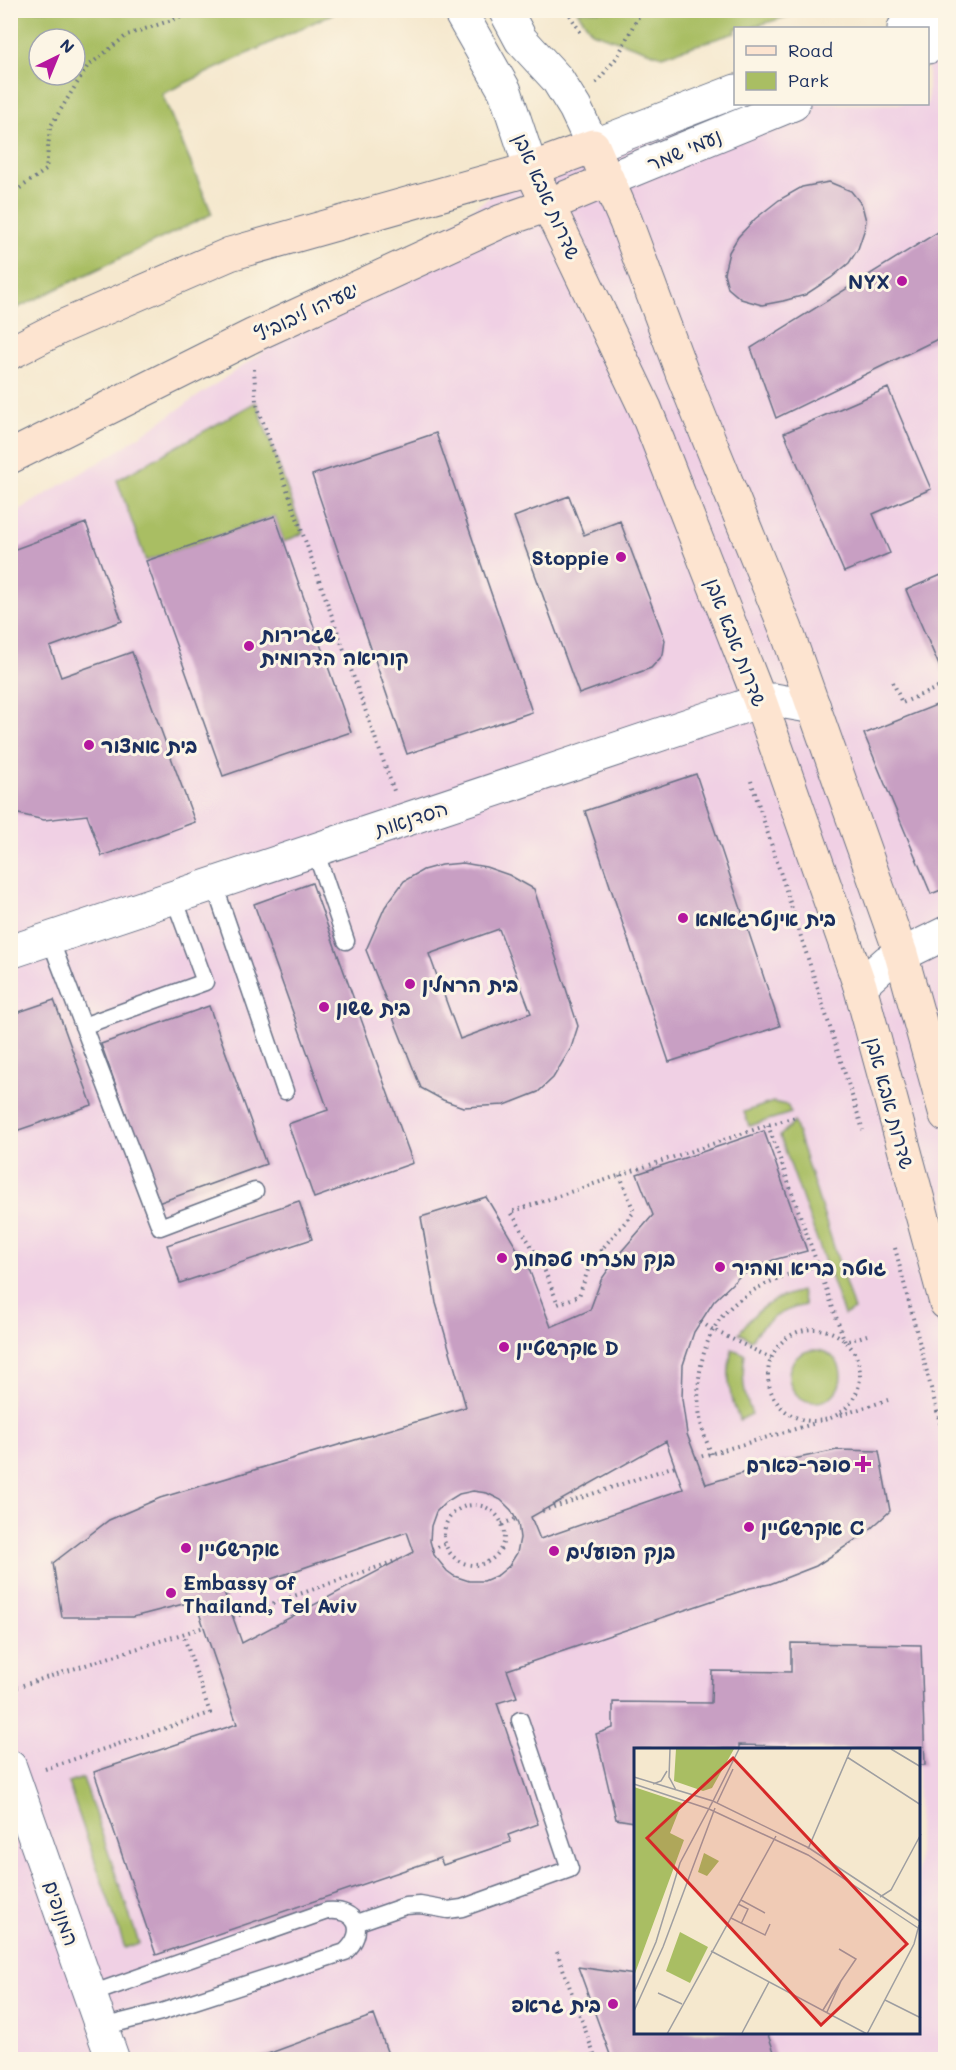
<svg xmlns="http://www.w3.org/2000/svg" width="956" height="2070" viewBox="0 0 956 2070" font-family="Mali,'Playpen Sans Hebrew',sans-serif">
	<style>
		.built { fill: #f0d0e4; fill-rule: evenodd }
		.green { fill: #a9be63; stroke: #627660; stroke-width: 1.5; fill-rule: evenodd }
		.building { fill: #c89fc3; fill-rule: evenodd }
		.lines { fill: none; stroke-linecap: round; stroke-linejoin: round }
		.service-casing { stroke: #677085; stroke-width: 19 }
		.minor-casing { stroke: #677085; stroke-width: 35 }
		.tertiary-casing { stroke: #677085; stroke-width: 35 }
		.secondary-casing { stroke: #677085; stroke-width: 35 }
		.path { stroke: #677085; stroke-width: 4; stroke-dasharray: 1.5 4.5; stroke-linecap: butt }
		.service { stroke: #fff; stroke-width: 16 }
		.minor { stroke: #fff; stroke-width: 33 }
		.tertiary { stroke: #fff; stroke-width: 33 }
		.secondary { stroke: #fde4d0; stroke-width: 33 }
		.poi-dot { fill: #b5179e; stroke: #fcf5e5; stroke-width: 2 }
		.labels { text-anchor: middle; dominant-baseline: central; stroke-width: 6; stroke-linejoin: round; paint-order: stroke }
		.street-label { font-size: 20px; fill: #1b2f5e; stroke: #fcf5e5 }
		.poi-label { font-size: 20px; font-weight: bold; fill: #1b2f5e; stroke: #fcf5e5; text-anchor: start }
		.inset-road { fill: none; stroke: #9e9ea1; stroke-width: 1.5 }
		.view { fill: #d62828; fill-opacity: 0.15; stroke: #d62828; stroke-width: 3 }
		.inset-edge { fill: none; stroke: #1b2f5e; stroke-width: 3 }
	</style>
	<rect width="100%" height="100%" fill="#fcf5e5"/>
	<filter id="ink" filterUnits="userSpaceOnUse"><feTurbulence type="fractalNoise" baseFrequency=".0167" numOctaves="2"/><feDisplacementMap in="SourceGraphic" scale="12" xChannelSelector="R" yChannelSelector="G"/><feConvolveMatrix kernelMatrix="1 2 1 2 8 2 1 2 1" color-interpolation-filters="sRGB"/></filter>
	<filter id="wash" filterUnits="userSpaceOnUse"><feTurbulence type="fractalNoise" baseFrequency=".008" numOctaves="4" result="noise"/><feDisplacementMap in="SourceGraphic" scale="24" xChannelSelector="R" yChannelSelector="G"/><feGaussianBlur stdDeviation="1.35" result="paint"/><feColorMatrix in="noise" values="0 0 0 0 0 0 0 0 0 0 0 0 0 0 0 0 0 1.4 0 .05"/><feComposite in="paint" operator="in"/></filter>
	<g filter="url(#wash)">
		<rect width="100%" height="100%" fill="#f5e8ce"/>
		<path class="built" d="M 945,13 L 945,2059 L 11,2060 L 11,515 L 116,452 L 531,169 L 736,104 L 928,104 L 928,28 ZM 635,1749 L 918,1749 L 918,2032 L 635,2032 Z"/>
		<path class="green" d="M 11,10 L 338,10 L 338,11 L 162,94 L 212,214 L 11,311 ZM 39,39 L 75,39 L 75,75 L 39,75 Z
			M 577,11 L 806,11 L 749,28 L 736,28 L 735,33 L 662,56 L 592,32 Z
			M 256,402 L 303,533 L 284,542 L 275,516 L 146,561 L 117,480 Z
			M 773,1102 L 787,1105 L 791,1113 L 749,1126 L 744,1112 Z
			M 794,1122 L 854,1310 L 844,1315 L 780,1136 Z
			M 801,1291 L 805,1305 C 782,1310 764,1320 751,1340 L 739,1333 C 755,1310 774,1297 801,1291 Z
			M 732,1349 L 745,1354 C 741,1376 743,1394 752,1414 L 740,1420 C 728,1396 726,1375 732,1349 Z
			M789 1376a26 26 0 1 1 52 0a26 26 0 1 1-52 0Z
			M 83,1778 L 139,1943 L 125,1948 L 68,1783 Z"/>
		<g id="blocks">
			<path class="building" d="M 829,182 L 851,191 L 862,205 L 866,221 L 864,231 L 858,249 L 849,263 L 831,278 L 805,295 L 783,301 L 762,305 L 741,299 L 728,288 L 724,273 L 729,252 L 738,237 L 755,219 L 779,200 L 802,187 Z
				M 946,227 L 946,335 L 776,418 L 751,348 Z
				M 888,388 L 931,489 L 873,514 L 890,553 L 844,572 L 784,433 Z
				M 436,433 L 532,712 L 407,754 L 312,475 Z
				M 569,496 L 584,535 L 620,521 L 665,640 L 663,655 L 651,668 L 579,694 L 514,517 Z
				M 275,516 L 351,732 L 223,776 L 146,561 Z
				M 86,523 L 122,621 L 50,647 L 61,677 L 132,652 L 195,822 L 102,856 L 87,815 L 44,820 L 10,812 L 10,551 Z
				M 946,573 L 946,671 L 942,672 L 906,590 Z
				M 946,701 L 946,888 L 931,894 L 864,734 Z
				M 696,774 L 780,1026 L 669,1062 L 585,811 Z
				M 463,863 L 486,867 L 509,875 L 534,889 L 578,1026 L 571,1048 L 553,1078 L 538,1092 L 505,1105 L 463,1107 L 443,1100 L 421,1088 L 366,950 L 385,907 L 404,881 L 423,870 L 441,865 ZM 499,929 L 531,1013 L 460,1039 L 429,954 Z
				M 312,883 L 413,1163 L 314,1198 L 288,1124 L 328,1110 L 254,904 Z
				M 54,1000 L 92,1105 L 10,1133 L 10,1015 Z
				M 209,1006 L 266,1164 L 158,1203 L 101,1044 Z
				M 764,1131 L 807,1251 L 773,1260 L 740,1276 L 714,1301 L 694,1332 L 683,1365 L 682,1399 L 687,1434 L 706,1484 L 784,1461 L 837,1450 L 879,1451 L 890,1511 L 866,1533 L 816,1566 L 770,1584 L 750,1588 L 507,1670 L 517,1697 L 497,1703 L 538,1824 L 508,1835 L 511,1842 L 443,1865 L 440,1858 L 156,1955 L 94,1772 L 237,1724 L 195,1601 L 133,1617 L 62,1617 L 53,1563 L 109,1520 L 160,1498 L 466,1407 L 436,1303 L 421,1217 L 486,1197 L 529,1269 L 551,1327 L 590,1310 L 601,1280 L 620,1253 L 653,1215 L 637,1174 ZM 666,1441 L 683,1489 L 540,1539 L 531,1517 ZM 473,1491 L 487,1493 L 501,1500 L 511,1510 L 518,1523 L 520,1538 L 517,1553 L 509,1566 L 498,1575 L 484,1581 L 469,1581 L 454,1576 L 447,1571 L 434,1555 L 430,1541 L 431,1526 L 436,1512 L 446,1502 L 459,1494 ZM 407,1532 L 414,1552 L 242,1643 L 225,1595 Z
				M 299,1201 L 312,1239 L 180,1283 L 167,1245 Z
				M 791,1643 L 921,1645 L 925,1765 L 918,1765 L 918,1749 L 790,1749 L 790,1746 L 739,1745 L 739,1749 L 635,1749 L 635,1822 L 616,1819 L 596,1734 L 613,1728 L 613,1702 L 711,1703 L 712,1671 L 791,1672 Z
				M 578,1967 L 635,1975 L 635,2032 L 767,2032 L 777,2060 L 612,2060 Z
				M 374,2015 L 390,2060 L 254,2060 L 254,2059 Z"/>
		</g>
	</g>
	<g filter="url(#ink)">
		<use href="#blocks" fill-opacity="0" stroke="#677085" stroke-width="1.5"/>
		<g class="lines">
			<g class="service-casing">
				<path id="service" d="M 315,850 L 346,941
					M 214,884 L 285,1091
					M 50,939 L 160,1227 L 255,1191
					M 83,1026 L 205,982 L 174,898
					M 356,1923 L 405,1906 L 420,1905 L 448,1910 L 462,1908 L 570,1869 L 520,1720
					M 91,1994 L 327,1911 C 357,1908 367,1932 345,1952 L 161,2012 L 102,2027"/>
			</g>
			<g class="minor-casing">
				<path id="minor" d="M 10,952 L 760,701 L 774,700 L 814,707
					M 860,986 L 887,962 L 946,933
					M 10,1767 L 113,2060"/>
			</g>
			<g class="tertiary-casing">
				<path id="tertiary" d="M 459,10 L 505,91 L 531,169
					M 505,10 L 521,40 L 557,79 L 575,108 L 593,146 L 736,91
					M 904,28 L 946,13
					M 928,47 L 946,40
					M 608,180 L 793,104"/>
			</g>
			<g class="secondary-casing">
				<path id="secondary" d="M 531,169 L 645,408 L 760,701 L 860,986 L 946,1303
					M 10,353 L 59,328 L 230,254 L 531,169 L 593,146 L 626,222 L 682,373 L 786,629 L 901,954 L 946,1115
					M 10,457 L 252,336 L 502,221 L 548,205 L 608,180"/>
			</g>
			<path class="path" d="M 567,10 L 582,35
				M 596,83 L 618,56 L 637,18 L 647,10
				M 10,195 L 46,170 L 50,127 L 87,67 L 127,35 L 199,11 L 206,10
				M 254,369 L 256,402 L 394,791
				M 893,682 L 902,703 L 946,684
				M 751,781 L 863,1130
				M 768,1125 L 845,1342 L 867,1335
				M 620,1175 L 634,1212 L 601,1250 L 588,1270 L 579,1296 L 558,1304 L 542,1264 L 511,1212 L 768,1125 L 796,1117
				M 895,1248 L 946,1446
				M 601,1250 L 615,1260
				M 701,1322 L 713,1330 L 771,1358
				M768 1375a46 46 0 1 1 92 0a46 46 0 1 1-92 0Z
				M 841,1415 L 888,1400
				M 711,1454 C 708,1444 703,1434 701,1423 C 694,1388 700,1342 724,1314 C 748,1287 785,1275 817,1265
				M 696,1458 L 816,1423
				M444 1535a30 30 0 1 1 60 0a30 30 0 1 1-60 0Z
				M 542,1511 L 675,1466
				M 502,1524 L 516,1519
				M 432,1549 L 445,1544
				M 233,1617 L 398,1560
				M 17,1687 L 204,1627
				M 45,1769 L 210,1713 L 183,1634
				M 557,1952 L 596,2060"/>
			<use href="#service" class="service"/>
			<use href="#minor" class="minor"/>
			<use href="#tertiary" class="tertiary"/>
			<use href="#secondary" class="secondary"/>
		</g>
	</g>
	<g class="poi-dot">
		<circle cx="902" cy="281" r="6"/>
		<circle cx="621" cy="557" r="6"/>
		<circle cx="249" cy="646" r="6"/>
		<circle cx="89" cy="745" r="6"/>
		<circle cx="683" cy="918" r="6"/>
		<circle cx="410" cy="984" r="6"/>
		<circle cx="324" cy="1007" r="6"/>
		<circle cx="502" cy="1258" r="6"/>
		<circle cx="720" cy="1267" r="6"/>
		<circle cx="504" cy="1347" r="6"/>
		<path d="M860 1455h6v6h6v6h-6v6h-6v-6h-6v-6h6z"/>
		<circle cx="749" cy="1527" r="6"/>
		<circle cx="186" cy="1548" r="6"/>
		<circle cx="554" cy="1551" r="6"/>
		<circle cx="171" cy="1593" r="6"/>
		<circle cx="613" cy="2004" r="6"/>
	</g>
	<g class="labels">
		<g class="street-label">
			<text transform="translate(684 149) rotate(-23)">נעמי שמר</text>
			<text transform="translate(548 196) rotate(66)">שדרות אבא אבן</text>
			<text transform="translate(306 311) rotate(-25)">ישעיהו ליבוביץ</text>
			<text transform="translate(737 642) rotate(69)">שדרות אבא אבן</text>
			<text transform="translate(411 818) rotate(-18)">הסדנאות</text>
			<text transform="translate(891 1103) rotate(75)">שדרות אבא אבן</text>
			<text transform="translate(62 1913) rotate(71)">המנופים</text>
		</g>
		<g class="poi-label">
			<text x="890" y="281" text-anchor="end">NYX</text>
			<text x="609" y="557" text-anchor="end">Stoppie</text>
			<text x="261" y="634">שגרירות<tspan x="261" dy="23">קוריאה הדרומית</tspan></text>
			<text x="101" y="745">בית אמצור</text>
			<text x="695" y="918">בית אינטרגאמא</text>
			<text x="422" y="984">בית הרמלין</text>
			<text x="336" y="1007">בית ששון</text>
			<text x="514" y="1258">בנק מזרחי טפחות</text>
			<text x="732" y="1267">גוטה בריא ומהיר</text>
			<text x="516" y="1347">אקרשטיין D</text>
			<text x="851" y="1464" text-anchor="end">סופר-פארם</text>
			<text x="761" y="1527">אקרשטיין C</text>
			<text x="198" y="1548">אקרשטיין</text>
			<text x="566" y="1551">בנק הפועלים</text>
			<text x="183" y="1582">Embassy of<tspan x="183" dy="23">Thailand, Tel Aviv</tspan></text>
			<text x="601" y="2004" text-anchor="end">בית גראפ</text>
		</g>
	</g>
	<g transform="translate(634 1748)">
		<rect width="286" height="286" fill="#f5e8ce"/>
		<path d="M 42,1 L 100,1 L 78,40 L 69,43 L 40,33 ZM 0,39 L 48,55 L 36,85 L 50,92 L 0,228 ZM 70,105 L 85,113 L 73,128 L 64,124 ZM 46,184 L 74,199 L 56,235 L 32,223 Z" fill="#a9be63"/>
		<path class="inset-road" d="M 36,1 L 35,29 L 42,42M 257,1 L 287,19M 213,9 L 287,57M 0,29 L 79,53 L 105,1M 0,36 L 75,61M 19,36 L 27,33 L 33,23M 83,55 L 99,21M 75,61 L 174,107 L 287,182M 174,101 L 217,1M 246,149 L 257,142 L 287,86M 107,152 L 131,165M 104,156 L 114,161 L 107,176M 97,170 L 131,187 L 136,176M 205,201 L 222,211 L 207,233M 77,203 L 233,286M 0,245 L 22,194 L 46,115 L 79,53 L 175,100 L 287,174M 24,245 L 48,256M 251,252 L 287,270M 189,262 L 207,233 L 193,264M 0,263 L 29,199 L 81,60M 108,285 L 135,234M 33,286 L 142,88M 233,286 L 280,196 L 285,177"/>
		<path class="view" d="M 99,10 L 273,196 L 187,277 L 13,90 Z"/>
		<rect width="286" height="286" class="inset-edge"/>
	</g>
	<rect width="956" height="2070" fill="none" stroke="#fcf5e5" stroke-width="36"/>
	<rect x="734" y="27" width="195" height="78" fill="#fcf5e5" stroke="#a2a6af" stroke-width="1.5"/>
	<rect x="746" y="46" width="30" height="9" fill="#fde4d0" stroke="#a2a6af" stroke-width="1.5"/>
	<text x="788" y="57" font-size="18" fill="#1b2f5e">Road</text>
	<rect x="746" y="72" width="30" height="18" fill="#a9be63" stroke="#a2a6af" stroke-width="1.5"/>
	<text x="788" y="87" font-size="18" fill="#1b2f5e">Park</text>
	<g transform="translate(57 57) rotate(43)"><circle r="28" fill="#fcf5e5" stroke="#a2a6af" stroke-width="1.5"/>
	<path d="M0-4.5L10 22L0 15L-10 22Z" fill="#b5179e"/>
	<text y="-9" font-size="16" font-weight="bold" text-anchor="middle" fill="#1b2f5e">N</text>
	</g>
</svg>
